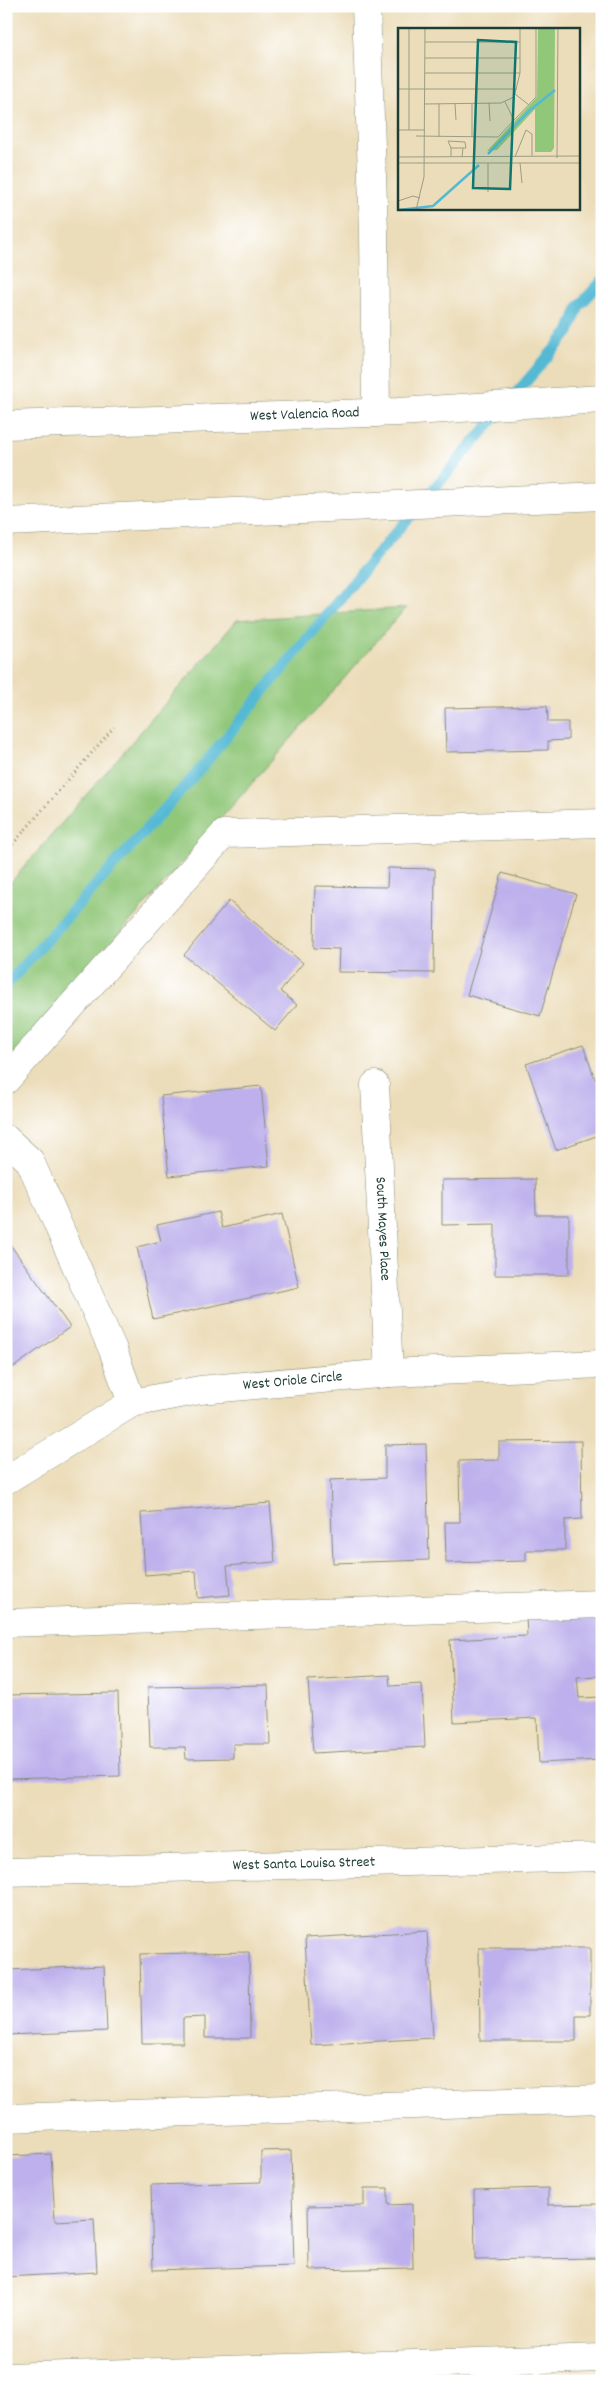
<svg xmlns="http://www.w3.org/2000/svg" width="608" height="2387" viewBox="0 0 608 2387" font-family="Dekko,sans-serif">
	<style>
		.green { fill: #91c779; stroke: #588256 }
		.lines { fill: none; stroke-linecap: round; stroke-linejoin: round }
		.stream { stroke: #55b9d4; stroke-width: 11 }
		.building { fill: #bdb0ec }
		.minor-casing { stroke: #868d77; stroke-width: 29 }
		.major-casing { stroke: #868d77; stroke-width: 29 }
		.path { stroke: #868d77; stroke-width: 3; stroke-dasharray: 1 4; stroke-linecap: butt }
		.minor { stroke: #fff; stroke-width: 28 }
		.major { stroke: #fff; stroke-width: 28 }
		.labels { text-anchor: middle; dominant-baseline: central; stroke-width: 5; stroke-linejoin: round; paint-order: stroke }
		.street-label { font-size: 15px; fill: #1f3d34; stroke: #fff }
		.inset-river { fill: none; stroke: #55b9d4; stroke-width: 2.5 }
		.inset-road { fill: none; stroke: #9a9d84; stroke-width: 1 }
		.view { fill: #0f766e; fill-opacity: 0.15; stroke: #0f766e; stroke-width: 2.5 }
		.inset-edge { fill: none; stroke: #1f3d34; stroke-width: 2.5 }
	</style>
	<rect width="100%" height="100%" fill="#fff"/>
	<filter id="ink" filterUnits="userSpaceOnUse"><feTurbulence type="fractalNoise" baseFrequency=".02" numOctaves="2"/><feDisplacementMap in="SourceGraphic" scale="10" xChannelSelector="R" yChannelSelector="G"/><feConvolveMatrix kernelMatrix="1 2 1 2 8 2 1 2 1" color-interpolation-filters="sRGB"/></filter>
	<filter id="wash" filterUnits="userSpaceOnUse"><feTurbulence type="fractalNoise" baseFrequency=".0096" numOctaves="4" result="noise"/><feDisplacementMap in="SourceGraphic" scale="20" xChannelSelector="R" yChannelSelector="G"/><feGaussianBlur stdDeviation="1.12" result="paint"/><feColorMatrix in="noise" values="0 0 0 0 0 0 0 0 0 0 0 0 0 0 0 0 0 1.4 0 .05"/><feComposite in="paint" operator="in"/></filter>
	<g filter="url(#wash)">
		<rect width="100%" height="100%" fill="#ecddba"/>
		<path class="green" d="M 406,608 L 6,1063 L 6,888 L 237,620 Z"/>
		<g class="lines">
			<path class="stream" d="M 6,985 L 196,774 L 361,573 L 569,332 L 579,306 L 602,281"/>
		</g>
		<g id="blocks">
			<path class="building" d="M 547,706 L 548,722 L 568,722 L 568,740 L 548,741 L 548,750 L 446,752 L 445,708 Z
				M 388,868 L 435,869 L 434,973 L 338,972 L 339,949 L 314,948 L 315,886 L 387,887 Z
				M 502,873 L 576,894 L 540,1016 L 467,995 Z
				M 229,901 L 303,963 L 280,991 L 297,1005 L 275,1031 L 184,955 Z
				M 583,1045 L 595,1079 L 602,1077 L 602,1134 L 556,1150 L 526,1064 Z
				M 261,1086 L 269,1166 L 169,1176 L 161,1096 Z
				M 535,1179 L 536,1215 L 569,1215 L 569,1275 L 495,1275 L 495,1224 L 442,1225 L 442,1180 Z
				M 218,1212 L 222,1228 L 282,1214 L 299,1287 L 153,1319 L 137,1247 L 161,1241 L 157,1225 Z
				M 6,1239 L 70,1327 L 14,1367 L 6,1356 Z
				M 581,1441 L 582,1519 L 565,1520 L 565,1550 L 526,1550 L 526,1561 L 446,1563 L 445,1522 L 460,1522 L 459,1461 L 499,1460 L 499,1442 Z
				M 426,1444 L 429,1560 L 333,1563 L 330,1480 L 385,1478 L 385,1445 Z
				M 270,1503 L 275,1562 L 227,1566 L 230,1595 L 198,1598 L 196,1571 L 145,1575 L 141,1513 Z
				M 602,1613 L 602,1676 L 577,1677 L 579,1698 L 602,1697 L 602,1760 L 539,1763 L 537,1718 L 454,1722 L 450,1640 L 527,1636 L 526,1617 Z
				M 389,1675 L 390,1686 L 422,1684 L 425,1747 L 313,1753 L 308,1680 Z
				M 268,1685 L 270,1744 L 233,1744 L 233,1758 L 186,1759 L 185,1747 L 150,1747 L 148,1687 Z
				M 118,1693 L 120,1776 L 6,1779 L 6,1695 Z
				M 427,1931 L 433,2038 L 311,2045 L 305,1938 Z
				M 479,1948 L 590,1948 L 590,2015 L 576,2015 L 576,2041 L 480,2041 Z
				M 249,1952 L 250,2038 L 205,2038 L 205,2017 L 183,2018 L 183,2043 L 142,2043 L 140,1954 Z
				M 104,1966 L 107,2031 L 6,2035 L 6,1970 Z
				M 291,2150 L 294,2266 L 153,2270 L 151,2185 L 261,2182 L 261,2151 Z
				M 51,2154 L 55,2221 L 94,2219 L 97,2272 L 6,2277 L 6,2222 L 10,2222 L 7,2156 Z
				M 364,2188 L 388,2188 L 388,2205 L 412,2204 L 413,2268 L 309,2270 L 308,2206 L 364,2205 Z
				M 548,2188 L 548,2205 L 598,2204 L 599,2258 L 475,2260 L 474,2190 Z"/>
		</g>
	</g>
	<g filter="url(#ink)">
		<use href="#blocks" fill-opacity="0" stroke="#868d77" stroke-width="1"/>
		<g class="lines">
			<g class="minor-casing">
				<g id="minor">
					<path d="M 366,6 L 374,232 L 376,413"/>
					<path d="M 6,1080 L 224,834 L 602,823"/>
					<path id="s1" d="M 375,1085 L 389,1373"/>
					<path d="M 6,1139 L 30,1161 L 113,1350 L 132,1403"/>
					<path id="s2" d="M 6,1480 L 132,1403 L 200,1390 L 389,1373 L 602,1364"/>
					<path d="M 6,1623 L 602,1604"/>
					<path id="s3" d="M 6,1872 L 602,1857"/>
					<path d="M 6,2118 L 602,2099"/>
					<path d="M 6,2377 L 602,2358"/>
				</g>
			</g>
			<g class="major-casing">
				<g id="major">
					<path id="s4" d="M 6,425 L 398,412 L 602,399"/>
					<path d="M 6,522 L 602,496"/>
				</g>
			</g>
			<path class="path" d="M 6,852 L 114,727"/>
			<use href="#minor" class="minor"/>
			<use href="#major" class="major"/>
		</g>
	</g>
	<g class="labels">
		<g class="street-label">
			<text stroke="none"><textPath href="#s4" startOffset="299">West Valencia Road</textPath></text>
			<text stroke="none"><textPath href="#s1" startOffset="144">South Mayes Place</textPath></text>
			<text stroke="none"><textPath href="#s2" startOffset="310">West Oriole Circle</textPath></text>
			<text stroke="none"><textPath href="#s3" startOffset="298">West Santa Louisa Street</textPath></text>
		</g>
	</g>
	<g transform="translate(398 28)">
		<rect width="182" height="182" fill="#ecddba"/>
		<path d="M 140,0 L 157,0 L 156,120 L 153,124 L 137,124 L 137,81 L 99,122 L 89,123 L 139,69 Z" fill="#91c779"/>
		<path class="inset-river" d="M 90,126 L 131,83 L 157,62M 1,182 L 35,178 L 81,137"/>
		<path class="inset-road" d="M 27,14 L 122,14M 27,30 L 122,30M 27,45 L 122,45M 0,61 L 119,61M 117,66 L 131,77M 107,74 L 116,92M 91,75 L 92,93M 26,76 L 103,75 L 116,69 L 122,45 L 122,0M 57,76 L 58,92M 0,102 L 27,102M 11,102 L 11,0M 18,108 L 100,109 L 138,69 L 138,0M 41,109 L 41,76M 74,109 L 74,76M 53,120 L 50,113 L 67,114 L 68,120 L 65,120M 53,128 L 53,120 L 65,120 L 64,129M 0,129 L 183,128M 117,129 L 128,102 L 134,106 L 134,128M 159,130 L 160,0M 0,135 L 183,135M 122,135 L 124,155M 90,164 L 90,135M 0,173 L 15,168 L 22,170M 18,182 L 26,149 L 27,0"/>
		<path class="view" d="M 80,12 L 118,14 L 112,161 L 75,160 Z"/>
		<rect width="182" height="182" class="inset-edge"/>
	</g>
	<rect width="608" height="2387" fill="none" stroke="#fff" stroke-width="25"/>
</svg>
